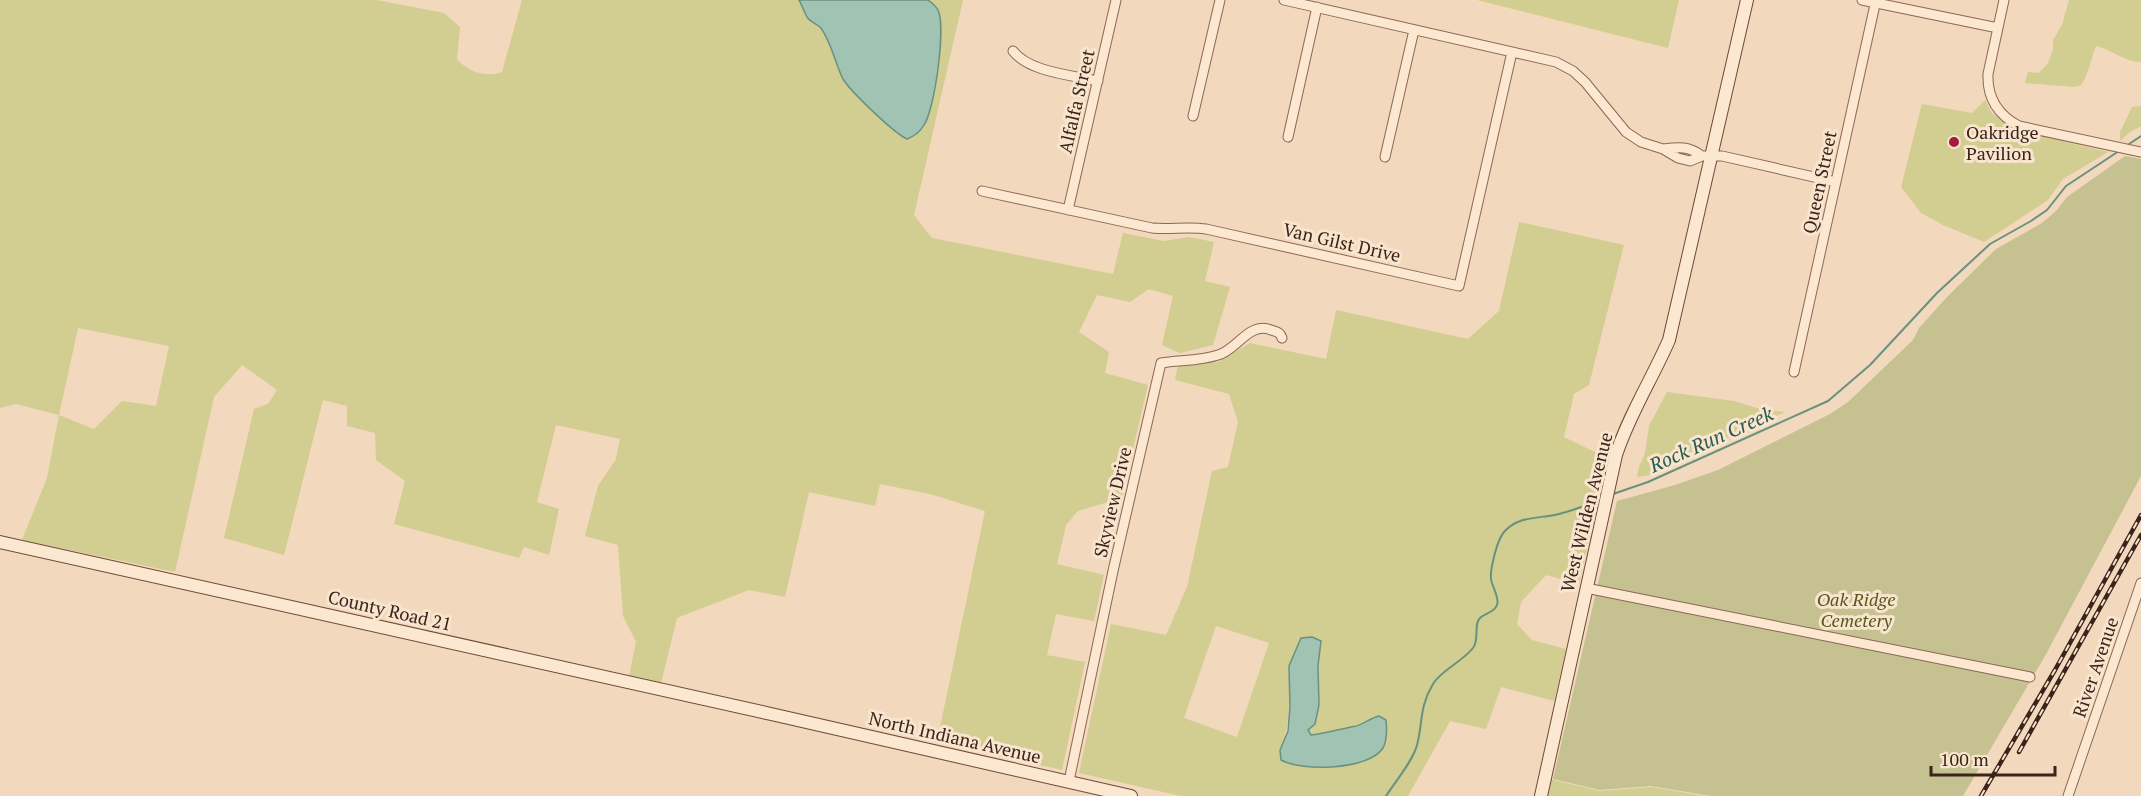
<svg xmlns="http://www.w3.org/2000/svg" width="2141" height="796" viewBox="0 0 2141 796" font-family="'PT Serif',serif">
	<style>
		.green { fill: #d2cd90; fill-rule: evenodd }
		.cemetery { fill: #c5c190 }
		.water { fill: #a1c3b3; stroke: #68927f; stroke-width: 1.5 }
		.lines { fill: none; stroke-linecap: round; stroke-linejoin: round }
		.stream { stroke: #68927f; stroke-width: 2 }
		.street-casing { stroke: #8c6754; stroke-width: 11 }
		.secondary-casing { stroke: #6e4838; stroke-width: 14 }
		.street { stroke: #fce7d1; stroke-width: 9 }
		.secondary { stroke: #fce7d1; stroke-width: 12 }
		.rail-casing { stroke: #3a241b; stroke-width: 4.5 }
		.rail { stroke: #f9e4ce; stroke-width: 2; stroke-dasharray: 7; stroke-linecap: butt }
		.poi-dot { fill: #a21e38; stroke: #f9e4ce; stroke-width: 2 }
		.labels { text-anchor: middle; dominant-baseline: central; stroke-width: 6; stroke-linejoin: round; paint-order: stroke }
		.street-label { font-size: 18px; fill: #3a241b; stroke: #f9e4ce }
		.poi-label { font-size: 18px; fill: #3a241b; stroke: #f9e4ce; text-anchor: start }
		.park-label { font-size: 18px; font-style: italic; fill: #55591f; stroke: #f9e4ce }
		.water-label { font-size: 20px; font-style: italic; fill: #285c4e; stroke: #f9e4ce }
	</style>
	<rect width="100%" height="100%" fill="#f2d8bd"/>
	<path class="green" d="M 0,0 L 376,0 L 444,13 L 460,27 L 457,59 C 468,72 486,78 502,72 L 522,0 L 799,0 L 807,18 L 820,27 L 833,52 L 844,80 L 858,98 L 884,120 L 898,135 L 926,123 C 937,81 938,51 938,8 L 928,0 L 963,0 L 914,215 L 932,238 L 1113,274 L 1123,233 L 1164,241 L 1189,237 L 1214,242 L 1205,281 L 1230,287 L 1213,345 L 1180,353 L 1162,345 L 1173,296 L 1149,289 L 1130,302 L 1097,295 L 1079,332 L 1109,352 L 1105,373 L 1148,385 L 1120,504 L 1108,502 L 1078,511 L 1066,525 L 1057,564 L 1104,575 L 1094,621 L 1056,614 L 1047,655 L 1085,662 L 1062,770 L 937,742 L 985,511 L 930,494 L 880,484 L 875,506 L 809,492 L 785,597 L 749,590 L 677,618 L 661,683 L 629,676 L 636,642 L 623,616 L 618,545 L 585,536 L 598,486 L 616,459 L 620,439 L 556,425 L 537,502 L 559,509 L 549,555 L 524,547 L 519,558 L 394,524 L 405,481 L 376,460 L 375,433 L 347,426 L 347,406 L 323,400 L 284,555 L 224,538 L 254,409 L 268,404 L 277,390 L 242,365 L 214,397 L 175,572 L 22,540 L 47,478 L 59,415 L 16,404 L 0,408 ZM 78,328 L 169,346 L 156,406 L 122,401 L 94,429 L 59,415 Z
		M 1477,0 L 1679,0 L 1668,48 Z
		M 2069,0 L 2141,0 L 2141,62 C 2125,62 2112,50 2096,46 C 2091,58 2088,76 2081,85 L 2074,87 L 2025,83 L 2028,72 L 2039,73 L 2048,63 L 2053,49 L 2053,40 L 2062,25 Z
		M 1985,100 L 1992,113 L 2013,130 L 2108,152 L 2063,179 L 2048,200 L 1984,242 L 1943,225 L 1921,213 L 1901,187 L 1922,104 L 1972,113 Z
		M 2141,106 L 2141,126 L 2130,132 L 2120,141 L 2120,132 L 2132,107 Z
		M 1519,222 L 1624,245 L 1589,385 L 1574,394 L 1564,437 L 1607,458 L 1579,584 L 1546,575 L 1521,602 L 1517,624 L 1532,640 L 1566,649 L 1554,701 L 1501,687 L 1486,729 L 1450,721 L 1408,796 L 1181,796 L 1079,773 L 1111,624 L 1166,635 L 1187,587 L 1212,471 L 1228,467 L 1238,422 L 1229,394 L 1175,380 L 1178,365 L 1218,362 L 1250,343 L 1326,359 L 1336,310 L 1468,339 L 1499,311 ZM 1216,626 L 1269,643 L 1237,737 L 1184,718 ZM 1321,642 L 1318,666 L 1319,705 L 1315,724 L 1307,730 L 1311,735 C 1329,733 1353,728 1368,719 L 1305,767 L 1280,750 C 1292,721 1289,697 1289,666 Z
		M 1667,392 L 1734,401 L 1763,410 L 1785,412 L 1650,475 L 1637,477 L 1639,467 L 1645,453 L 1649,426 Z
		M 1549,779 L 1600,791 L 1652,787 L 1704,796 L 1546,796 Z"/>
	<path class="cemetery" d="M 2125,156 L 2141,159 L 2141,476 L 2045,656 L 1963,796 L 1710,796 L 1651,786 L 1600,790 L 1553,779 L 1617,501 L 1675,485 L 1718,470 L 1830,414 L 1848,402 L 1913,340 L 1919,328 L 1947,297 L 1996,249 L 2042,223 L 2056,211 L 2067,197 Z"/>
	<path class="water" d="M 799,0 L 928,0 C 932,3 936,6 938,10 C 946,26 935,109 924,125 C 920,132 915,136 907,139 C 895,134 850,91 843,79 C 835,63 832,44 821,28 C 817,24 810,22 807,17 C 804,12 802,5 799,0 Z
		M 1312,637 L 1321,641 L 1318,666 L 1319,705 L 1315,724 L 1308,730 L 1311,735 C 1326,733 1341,729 1356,726 C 1363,724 1371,718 1379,716 L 1386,720 C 1387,729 1387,740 1383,748 C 1369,770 1302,772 1281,760 L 1280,750 L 1288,731 L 1290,707 L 1289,666 L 1301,638 Z"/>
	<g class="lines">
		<path class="stream" d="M 2126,146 L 2141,136
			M 1613,494 L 1648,482 L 1828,401 L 1870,365 L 1937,293 L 1990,244 L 2031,221 L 2047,210 L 2066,186 L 2119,151
			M 1386,796 C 1395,782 1413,761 1417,745 C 1423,723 1419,707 1433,684 C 1440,671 1462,662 1473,648 C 1480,638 1473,625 1480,618 C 1485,613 1494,613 1497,605 C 1500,598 1492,587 1491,579 C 1490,569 1497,540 1504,532 C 1519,515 1540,519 1559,514 C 1574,510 1588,505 1602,499"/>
		<g class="street-casing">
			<path id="street" d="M 1284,0 L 1556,62 L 1573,71 L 1585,82 L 1626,132 L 1641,142 L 1663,149 L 1678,158 L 1690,161 L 1702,156 L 1722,156 L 1836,182
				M 1862,0 L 1998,28
				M 2004,0 L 1988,74 C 1987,98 1998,115 2019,126 L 2141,152
				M 1013,51 C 1029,72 1071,75 1098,81
				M 1193,116 L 1220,0
				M 1288,137 L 1317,7
				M 1663,149 C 1679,147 1689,146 1702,156
				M 1385,157 L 1414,30
				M 982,191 L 1152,228 C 1170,230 1188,226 1206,229 L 1459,286 L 1512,52
				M 1068,210 L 1116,0
				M 1794,372 L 1876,0
				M 1586,588 L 2030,677
				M 1069,781 L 1113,571 L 1161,363 C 1180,360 1200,361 1218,355 C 1237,350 1249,321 1271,330 C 1277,332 1280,332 1282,338
				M 2068,796 L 2141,583"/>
		</g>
		<g class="secondary-casing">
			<path id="secondary" d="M 0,542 L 771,714 L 1131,796
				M 1541,796 L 1616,455 C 1629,415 1652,379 1669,340 L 1747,0"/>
		</g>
		<use href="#street" class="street"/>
		<use href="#secondary" class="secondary"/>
		<g class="rail-casing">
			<path id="rail" d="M 2019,752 L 2141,535
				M 1981,796 L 2055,670 L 2141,515"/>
		</g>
		<use href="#rail" class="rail"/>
	</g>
	<circle class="poi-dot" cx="1954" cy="142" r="6"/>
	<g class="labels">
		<g class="street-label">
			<text transform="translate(1076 101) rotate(-77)">Alfalfa Street</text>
			<text transform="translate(1819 182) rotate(-78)">Queen Street</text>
			<text transform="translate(1342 242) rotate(13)">Van Gilst Drive</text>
			<text transform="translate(1112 502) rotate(-77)">Skyview Drive</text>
			<text transform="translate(1586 512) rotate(-76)">West Wilden Avenue</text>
			<text transform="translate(390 610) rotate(13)">County Road 21</text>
			<text transform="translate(2095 667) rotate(-71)">River Avenue</text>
			<text transform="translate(955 737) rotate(13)">North Indiana Avenue</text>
		</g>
		<g class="poi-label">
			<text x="1966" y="132">Oakridge<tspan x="1966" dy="21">Pavilion</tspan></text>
		</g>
		<g class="park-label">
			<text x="1856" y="599">Oak Ridge<tspan x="1856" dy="21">Cemetery</tspan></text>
		</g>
		<g class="water-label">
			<text transform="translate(1711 439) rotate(-24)">Rock Run Creek</text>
		</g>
	</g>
	<path d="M1931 766v9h124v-9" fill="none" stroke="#3a241b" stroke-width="3"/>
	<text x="1940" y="766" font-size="18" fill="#3a241b" stroke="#f9e4ce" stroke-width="4.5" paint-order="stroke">100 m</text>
</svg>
